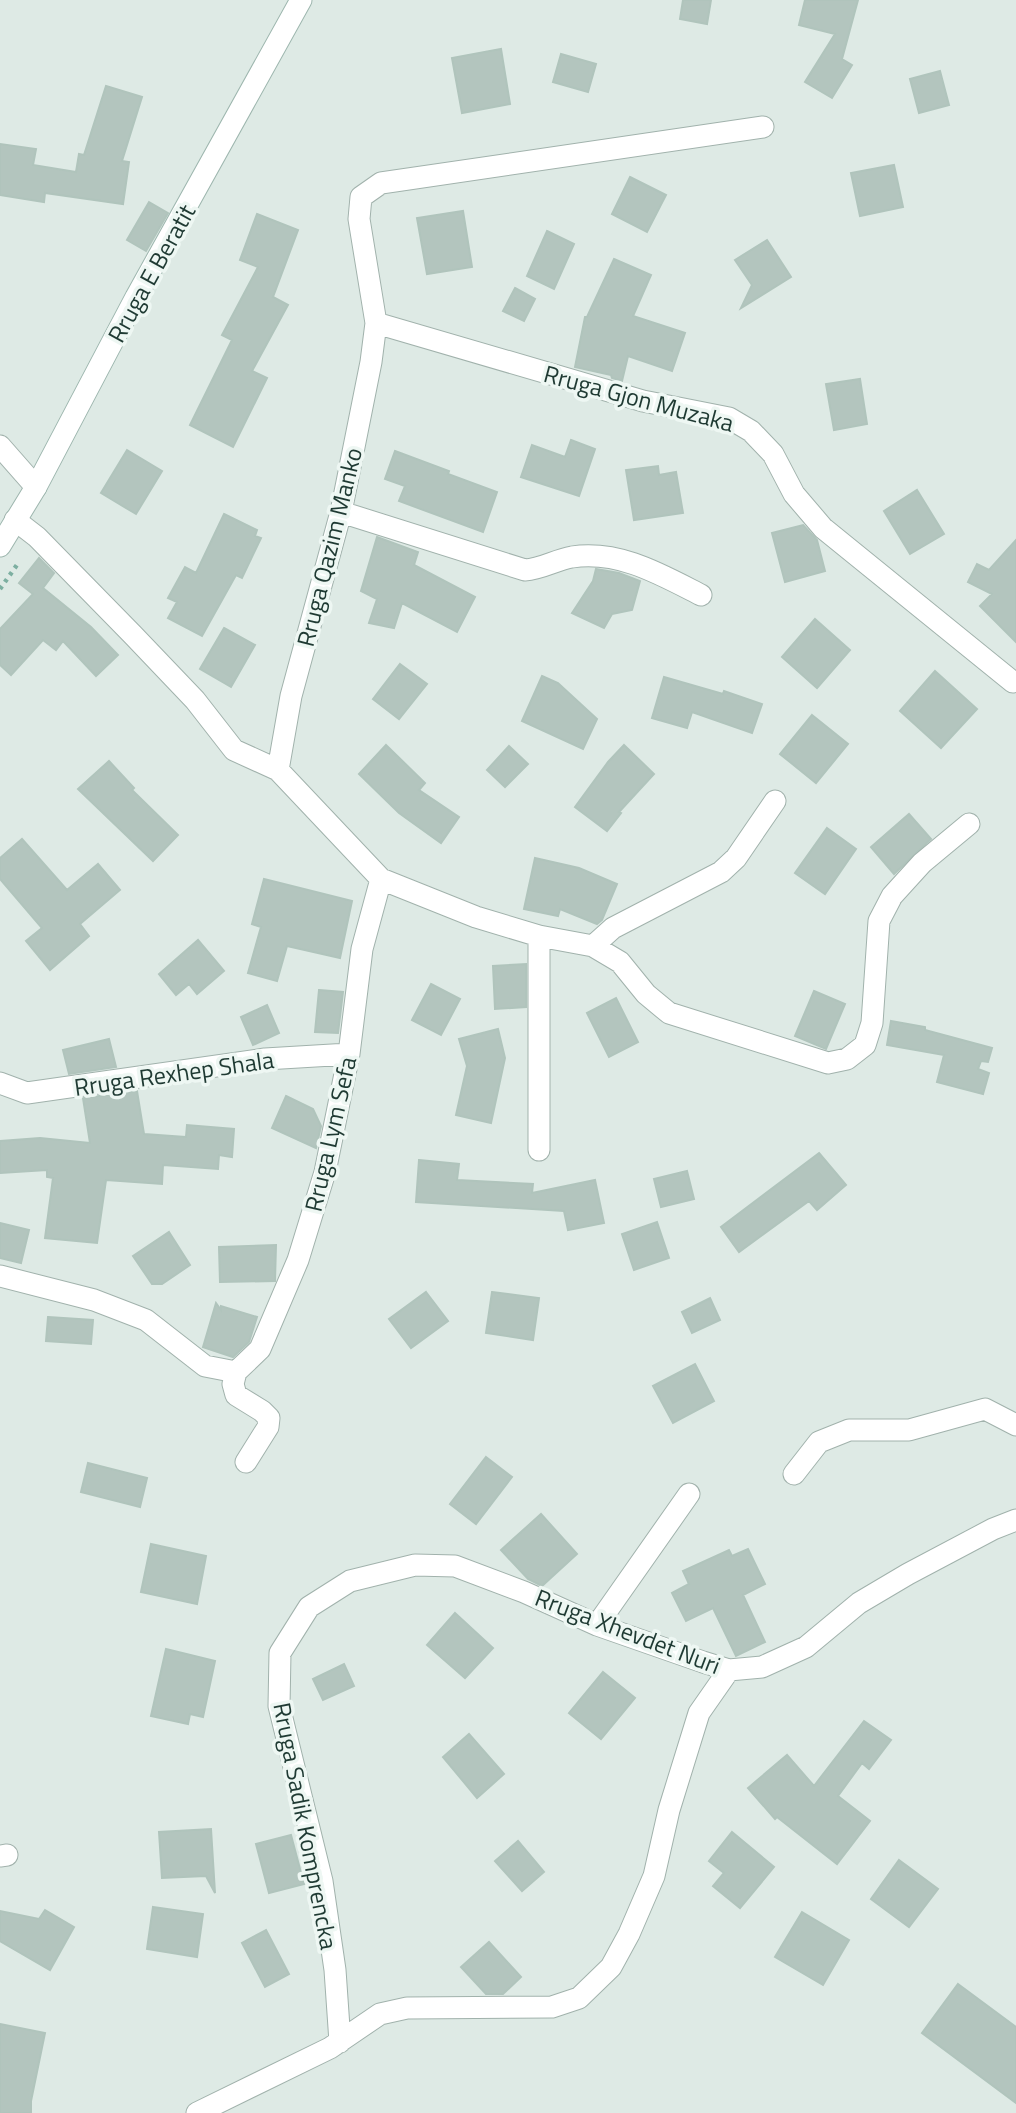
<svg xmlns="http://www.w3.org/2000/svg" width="1016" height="2113" viewBox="0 0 1016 2113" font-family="'Titillium Web',sans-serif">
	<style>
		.building { fill: #b3c5be; stroke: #b0c4bc; stroke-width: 2 }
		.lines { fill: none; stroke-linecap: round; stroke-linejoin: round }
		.minor-casing { stroke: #a1b2ac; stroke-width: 23 }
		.secondary-casing { stroke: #9db6ae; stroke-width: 23 }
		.path { stroke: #7dafa1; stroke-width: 4.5; stroke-dasharray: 3.5 5; stroke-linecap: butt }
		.minor { stroke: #fff; stroke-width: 21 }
		.secondary { stroke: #fff; stroke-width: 21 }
		.labels { text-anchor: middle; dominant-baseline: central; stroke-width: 7; stroke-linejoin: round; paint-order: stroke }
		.street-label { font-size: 24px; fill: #1f3a33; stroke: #eef7f3 }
	</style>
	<rect width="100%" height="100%" fill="#deeae5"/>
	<path class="building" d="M 683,0 L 711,0 L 707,24 L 680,19 Z
		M 805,0 L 858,0 L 842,59 L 852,65 L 832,98 L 805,82 L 835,34 L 799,25 Z
		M 501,49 L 510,104 L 462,113 L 452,58 Z
		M 561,54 L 596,64 L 588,92 L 553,82 Z
		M 940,71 L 949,105 L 919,113 L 910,79 Z
		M 106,86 L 142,97 L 122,161 L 129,162 L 123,204 L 45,193 L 44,202 L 0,195 L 0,144 L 36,149 L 33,165 L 76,172 L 79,154 L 84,155 Z
		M 894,165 L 903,207 L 860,216 L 851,173 Z
		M 630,177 L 666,195 L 647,232 L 612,214 Z
		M 149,202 L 168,213 L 146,251 L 127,240 Z
		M 463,211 L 472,267 L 427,274 L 417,218 Z
		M 257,214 L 298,230 L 273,297 L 288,305 L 252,371 L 267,378 L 233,447 L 190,425 L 232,340 L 222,335 L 258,267 L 240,260 Z
		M 547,231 L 574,244 L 554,289 L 527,276 Z
		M 767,240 L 791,277 L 741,308 L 752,285 L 735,260 Z
		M 614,259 L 651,275 L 633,316 L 685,333 L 672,371 L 628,356 L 622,381 L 612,378 L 611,375 L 575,367 L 585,317 L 587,317 Z
		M 515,288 L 535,299 L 524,321 L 503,311 Z
		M 860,379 L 867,424 L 834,430 L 826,384 Z
		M 571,440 L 595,449 L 579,496 L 521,477 L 532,445 L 565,457 Z
		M 127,450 L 162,471 L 136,514 L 101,493 Z
		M 395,451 L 449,471 L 448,474 L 497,492 L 483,532 L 399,501 L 405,486 L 385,479 Z
		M 658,466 L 659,475 L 676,472 L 683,513 L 634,520 L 626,470 Z
		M 917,490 L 944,534 L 910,554 L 884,511 Z
		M 224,514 L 257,530 L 255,536 L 261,538 L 242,578 L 236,575 L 202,636 L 168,618 L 177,602 L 168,598 L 185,567 L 196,573 Z
		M 803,525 L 817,540 L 825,571 L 785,582 L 772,533 Z
		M 377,537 L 418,552 L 414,565 L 475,597 L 457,632 L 402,603 L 394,628 L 369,623 L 377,599 L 361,591 Z
		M 1016,540 L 1016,642 L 980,606 L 992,594 L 968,582 L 977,564 L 989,570 Z
		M 39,558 L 54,573 L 43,588 L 91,627 L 118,655 L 96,676 L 63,641 L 56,650 L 43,640 L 11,675 L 0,665 L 0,629 L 33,594 L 19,583 Z
		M 596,569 L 619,573 L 640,581 L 632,610 L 612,614 L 604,628 L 572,613 L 593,581 Z
		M 815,619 L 850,650 L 817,688 L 782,657 Z
		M 224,628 L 255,645 L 231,687 L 200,669 Z
		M 400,664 L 427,684 L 399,719 L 373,699 Z
		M 935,671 L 977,709 L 941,748 L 900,711 Z
		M 542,676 L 558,683 L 597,719 L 583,749 L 522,721 Z
		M 664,677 L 723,694 L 724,691 L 762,704 L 752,733 L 692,712 L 687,728 L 652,718 Z
		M 812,715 L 848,744 L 816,783 L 780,754 Z
		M 386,745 L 425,783 L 419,790 L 459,817 L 441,843 L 399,813 L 359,774 Z
		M 624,745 L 654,774 L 619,812 L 621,813 L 607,831 L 575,807 L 608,762 Z
		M 509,746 L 528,764 L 505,787 L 487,770 Z
		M 109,761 L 134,788 L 132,790 L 178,835 L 153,861 L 78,789 Z
		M 909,814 L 931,839 L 894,874 L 871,847 Z
		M 827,828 L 856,849 L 825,894 L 795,873 Z
		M 22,839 L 67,890 L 98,864 L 120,890 L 80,924 L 89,936 L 50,970 L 26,941 L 42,928 L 0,879 L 0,858 Z
		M 535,858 L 579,868 L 617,884 L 602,920 L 597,924 L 560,909 L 558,916 L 524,909 Z
		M 264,879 L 352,901 L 340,958 L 287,946 L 277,981 L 248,973 L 261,927 L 252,924 Z
		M 198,940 L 224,971 L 197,994 L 189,984 L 176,995 L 159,974 Z
		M 526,964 L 526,1007 L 495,1009 L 493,966 Z
		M 431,984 L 460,999 L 441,1035 L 412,1020 Z
		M 319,990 L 343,992 L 338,1033 L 315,1032 Z
		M 814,991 L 845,1004 L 826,1049 L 795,1036 Z
		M 616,998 L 638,1042 L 609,1057 L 587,1013 Z
		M 267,1005 L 279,1033 L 253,1045 L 241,1017 Z
		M 891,1021 L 925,1027 L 925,1030 L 992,1048 L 988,1062 L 981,1061 L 978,1069 L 989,1073 L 983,1094 L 937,1082 L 944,1055 L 887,1045 Z
		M 498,1029 L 505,1058 L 491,1123 L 456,1115 L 467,1066 L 459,1039 Z
		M 109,1039 L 116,1067 L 69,1074 L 63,1050 Z
		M 137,1091 L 144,1134 L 186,1137 L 187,1125 L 234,1129 L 232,1157 L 219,1155 L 218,1169 L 163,1165 L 162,1184 L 106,1180 L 97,1243 L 45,1238 L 53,1178 L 47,1177 L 47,1170 L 0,1173 L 0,1141 L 40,1138 L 90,1143 L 83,1098 Z
		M 286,1096 L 313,1109 L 321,1126 L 316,1148 L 272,1128 Z
		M 819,1153 L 846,1185 L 817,1210 L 809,1201 L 739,1252 L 721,1227 Z
		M 419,1160 L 459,1164 L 457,1180 L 533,1184 L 532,1193 L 595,1180 L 604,1223 L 568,1230 L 564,1211 L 416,1202 Z
		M 687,1171 L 694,1199 L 661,1207 L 654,1179 Z
		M 657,1222 L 669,1258 L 634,1270 L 622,1234 Z
		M 0,1223 L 29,1230 L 21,1263 L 0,1258 Z
		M 169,1232 L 190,1265 L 162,1284 L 152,1284 L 133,1256 Z
		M 276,1245 L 275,1281 L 220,1282 L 219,1247 Z
		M 426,1292 L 448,1321 L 411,1348 L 389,1319 Z
		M 492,1292 L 539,1298 L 533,1340 L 486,1333 Z
		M 710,1298 L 720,1320 L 692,1333 L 682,1312 Z
		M 216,1303 L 221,1310 L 221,1306 L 257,1317 L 249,1342 L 233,1357 L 203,1347 Z
		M 48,1317 L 93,1320 L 91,1344 L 46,1341 Z
		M 695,1364 L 714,1401 L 673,1423 L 653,1386 Z
		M 486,1457 L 512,1477 L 476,1524 L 450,1504 Z
		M 88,1463 L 147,1478 L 140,1507 L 81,1492 Z
		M 541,1514 L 577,1554 L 542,1586 L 528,1579 L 501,1550 Z
		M 151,1544 L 206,1556 L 197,1604 L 141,1592 Z
		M 748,1549 L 765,1584 L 743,1595 L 765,1642 L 736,1656 L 713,1608 L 686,1621 L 672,1593 L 689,1584 L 683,1571 L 729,1550 L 732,1556 Z
		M 455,1613 L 493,1648 L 465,1678 L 427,1645 Z
		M 166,1649 L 215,1661 L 203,1717 L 190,1714 L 188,1724 L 151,1716 Z
		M 344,1664 L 354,1686 L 323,1700 L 313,1679 Z
		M 603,1672 L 635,1698 L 601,1739 L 569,1713 Z
		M 864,1721 L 891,1740 L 869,1769 L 862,1763 L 838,1796 L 870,1821 L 837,1864 L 777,1817 L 775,1819 L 748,1788 L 787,1755 L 814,1786 Z
		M 469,1734 L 504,1774 L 477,1798 L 443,1757 Z
		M 211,1829 L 215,1893 L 206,1876 L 162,1878 L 159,1832 Z
		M 732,1832 L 774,1867 L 740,1908 L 713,1886 L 724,1873 L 709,1861 Z
		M 291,1835 L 304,1884 L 269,1893 L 256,1844 Z
		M 518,1841 L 544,1872 L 522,1891 L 495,1861 Z
		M 899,1860 L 938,1889 L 909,1927 L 871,1899 Z
		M 153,1907 L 203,1914 L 197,1957 L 147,1949 Z
		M 45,1910 L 74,1927 L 50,1970 L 0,1941 L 0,1911 L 39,1919 Z
		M 802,1912 L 849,1940 L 823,1985 L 775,1957 Z
		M 266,1930 L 289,1974 L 265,1987 L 242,1943 Z
		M 489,1942 L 521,1977 L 503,1994 L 486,1994 L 461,1967 Z
		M 958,1984 L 1016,2027 L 1016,2103 L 922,2033 Z
		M 0,2024 L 45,2033 L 31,2101 L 31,2113 L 0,2113 Z"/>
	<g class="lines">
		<g class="minor-casing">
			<path id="minor" d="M 376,323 L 643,401 L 729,418 L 751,431 L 773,454 L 794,494 L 823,528 L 1013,682
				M 0,446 L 36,487
				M 341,512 L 525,570 C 542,569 555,560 572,557 C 619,550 660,574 701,595
				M 15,520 L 37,537 L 133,635 L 195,700 L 234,750 L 278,770 L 381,879 L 476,917 L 539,936 L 593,946 L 620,962 L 646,994 L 669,1013 L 828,1063 L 847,1059 L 865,1045 L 872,1023 L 879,921 L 892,896 L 922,863 L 969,824
				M 278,770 L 291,696 L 341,512 L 371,362 L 376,323 L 359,219 L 361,197 L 381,183 L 763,127
				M 539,936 L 539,1150
				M 593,946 L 613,928 L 721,872 L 736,858 L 775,801
				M 0,1083 L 27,1093 L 265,1059 L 349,1054
				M 0,1276 L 94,1300 L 146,1320 L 205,1366 L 236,1372
				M 236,1372 L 260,1349 L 298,1260 L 325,1172 L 349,1054 L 362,949 L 381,879
				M 236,1372 L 233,1384 L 236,1395 L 262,1411 L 269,1418 L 268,1427 L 246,1462
				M 794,1474 L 819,1442 L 849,1430 L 909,1430 L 985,1409 L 1016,1425
				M 597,1625 L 689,1494
				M 0,1856 L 7,1855
				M 340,2042 L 335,1970 L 322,1881 L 279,1706 L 280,1653 L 309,1607 L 350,1581 L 415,1565 L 455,1566 L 524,1592 L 597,1625 L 703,1662 L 729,1670 L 762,1667 L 806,1647 L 859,1603 L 908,1574 L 993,1529 L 1016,1520
				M 197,2113 L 330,2048 L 380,2014 L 407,2008 L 552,2007 L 579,1998 L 611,1967 L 629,1934 L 654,1876 L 669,1810 L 699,1713 L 729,1670"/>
		</g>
		<g class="secondary-casing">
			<path id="secondary" d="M 0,546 L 36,487 L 136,297 L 301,0"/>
		</g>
		<path class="path" d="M 0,589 L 19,562"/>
		<use href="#minor" class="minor"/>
		<use href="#secondary" class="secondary"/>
	</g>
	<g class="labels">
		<g class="street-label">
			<text transform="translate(151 273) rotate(-61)">Rruga E Beratit</text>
			<text transform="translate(639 398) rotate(15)">Rruga Gjon Muzaka</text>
			<text transform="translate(329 547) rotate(-76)">Rruga Qazim Manko</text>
			<text transform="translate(174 1073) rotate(-8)">Rruga Rexhep Shala</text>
			<text transform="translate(330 1134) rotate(-77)">Rruga Lym Sefa</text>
			<text transform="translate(628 1631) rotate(21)">Rruga Xhevdet Nuri</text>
			<text transform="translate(306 1826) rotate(79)">Rruga Sadik Komprencka</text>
		</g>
	</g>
</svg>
